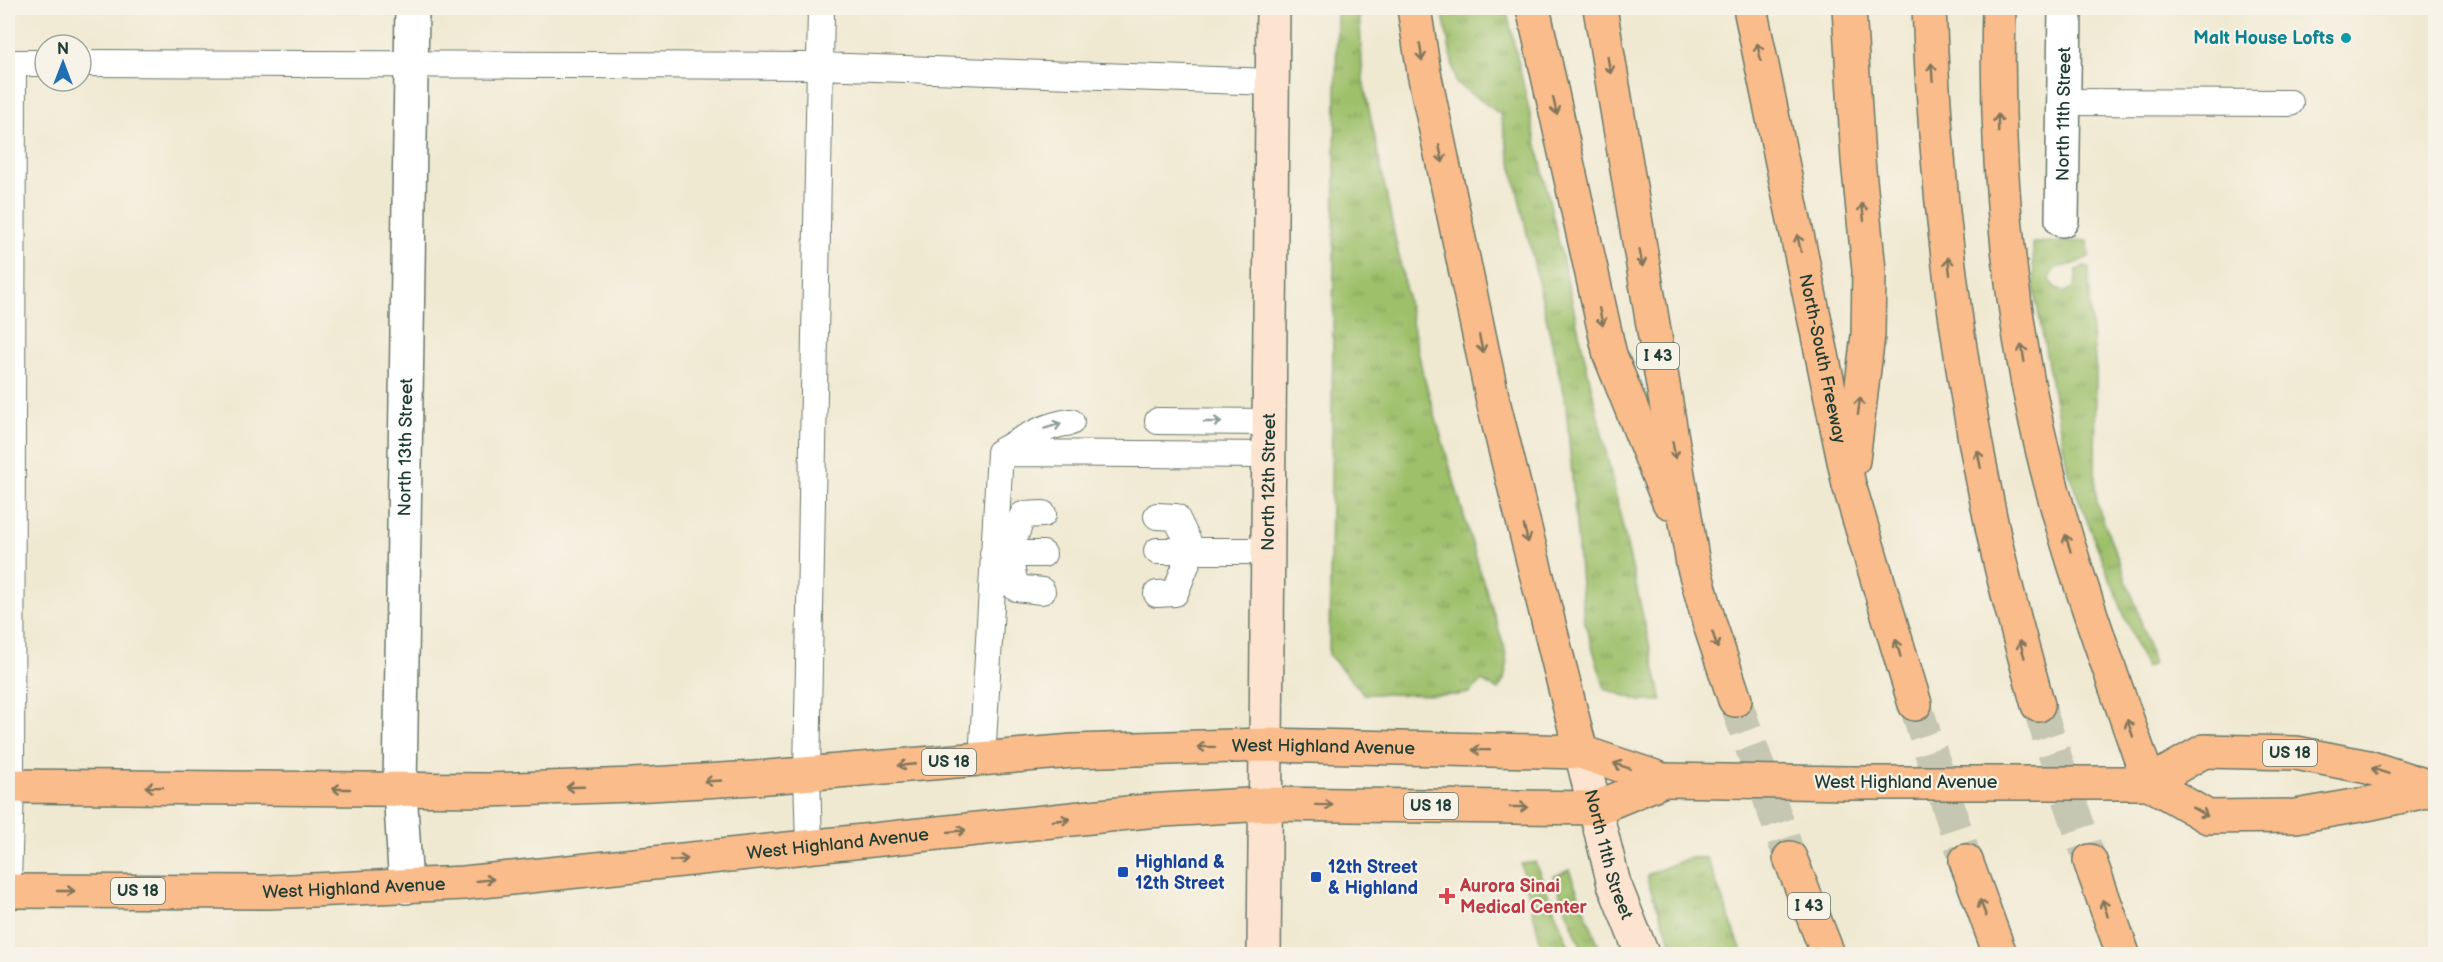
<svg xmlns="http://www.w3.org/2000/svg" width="2443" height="962" viewBox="0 0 2443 962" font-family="'Balsamiq Sans',sans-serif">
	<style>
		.grass { fill: url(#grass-tufts); stroke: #5e7e4f; stroke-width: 1.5 }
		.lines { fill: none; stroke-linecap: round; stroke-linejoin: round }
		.highway-tunnel { stroke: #c6c7b2; stroke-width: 33; stroke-dasharray: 33 16; stroke-linecap: butt }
		.lane-casing { stroke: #68796b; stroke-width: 28 }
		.street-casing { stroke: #68796b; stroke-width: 36 }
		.secondary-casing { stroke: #68796b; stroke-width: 36 }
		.primary-casing { stroke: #68796b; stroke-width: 36 }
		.highway-casing { stroke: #68796b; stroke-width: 36 }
		.lane { stroke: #fff; stroke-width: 26 }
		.street { stroke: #fff; stroke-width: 33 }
		.secondary { stroke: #fde4d0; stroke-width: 33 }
		.primary { stroke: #f9bc8a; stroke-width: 33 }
		.highway { stroke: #f9bc8a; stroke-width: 33 }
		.primary-bridge-casing { stroke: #68796b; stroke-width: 36; stroke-linecap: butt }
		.primary-bridge { stroke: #f9bc8a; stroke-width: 33 }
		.oneway { stroke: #81765b }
		.oneway2 { stroke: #8f9e9a }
		.culture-dot { fill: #0f9aa8; stroke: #f7f3e8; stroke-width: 2 }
		.transit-dot { fill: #1a4fb4; stroke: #f7f3e8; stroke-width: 2 }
		.health-dot { fill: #e0444e; stroke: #f7f3e8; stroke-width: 2 }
		.labels { text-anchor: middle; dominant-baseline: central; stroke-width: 4.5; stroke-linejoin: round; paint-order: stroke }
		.shield { fill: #f7f3e8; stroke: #60746a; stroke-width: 1.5 }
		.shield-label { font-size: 16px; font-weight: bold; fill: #1f3d34 }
		.culture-label { font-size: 18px; font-weight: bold; fill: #0d838f; stroke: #f7f3e8; text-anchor: end }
		.street-label { font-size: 18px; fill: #1f3d34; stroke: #f7f3e8 }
		.transit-label { font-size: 18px; font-weight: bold; fill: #164399; stroke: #f7f3e8; text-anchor: start }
		.health-label { font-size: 18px; font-weight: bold; fill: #be3a42; stroke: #f7f3e8; text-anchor: start }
	</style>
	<defs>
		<pattern id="grass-tufts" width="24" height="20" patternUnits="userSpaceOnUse" patternTransform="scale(1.5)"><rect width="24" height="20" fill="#9ec06a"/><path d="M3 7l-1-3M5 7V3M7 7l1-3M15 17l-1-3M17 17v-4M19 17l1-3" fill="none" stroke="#809d58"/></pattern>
	</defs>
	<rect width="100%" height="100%" fill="#f7f3e8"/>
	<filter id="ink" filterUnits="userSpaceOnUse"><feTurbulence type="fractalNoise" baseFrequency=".0167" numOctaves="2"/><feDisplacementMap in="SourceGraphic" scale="12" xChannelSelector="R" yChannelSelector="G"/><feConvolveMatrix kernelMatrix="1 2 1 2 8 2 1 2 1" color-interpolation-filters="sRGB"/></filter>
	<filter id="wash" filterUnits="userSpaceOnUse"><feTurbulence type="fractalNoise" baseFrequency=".008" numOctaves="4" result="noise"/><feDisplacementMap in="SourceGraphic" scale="24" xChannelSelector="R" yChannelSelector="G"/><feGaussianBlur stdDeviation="1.35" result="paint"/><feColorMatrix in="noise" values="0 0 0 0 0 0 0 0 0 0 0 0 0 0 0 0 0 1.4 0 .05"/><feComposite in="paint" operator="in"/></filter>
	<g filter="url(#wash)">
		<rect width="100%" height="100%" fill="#f0e9d2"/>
		<path class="grass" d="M 1337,8 L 1359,8 L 1363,80 L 1422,370 L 1479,568 L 1505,649 L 1507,665 L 1504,680 L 1498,690 L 1482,681 L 1469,693 L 1457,695 L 1364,694 L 1329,655 Z
			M 1442,8 L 1506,8 L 1662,701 L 1640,701 L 1605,689 L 1584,620 L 1566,405 L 1500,114 L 1456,83 Z
			M 2088,241 L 2089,257 C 2083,259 2079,262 2074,264 C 2063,268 2053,263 2050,279 L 2055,288 L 2066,292 L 2075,286 L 2077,270 L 2084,266 L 2089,268 L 2090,314 L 2096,371 L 2095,489 L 2098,507 L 2137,608 L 2153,664 L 2145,668 L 2068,472 L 2034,289 L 2033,243 Z
			M 1688,858 L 1707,858 L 1743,954 L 1676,954 L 1647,880 L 1647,875 Z
			M 1535,862 L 1572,954 L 1541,954 L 1541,944 L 1521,864 Z
			M 1569,870 L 1602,954 L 1584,954 L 1553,877 Z"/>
	</g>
	<g filter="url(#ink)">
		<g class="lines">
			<path class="highway-tunnel" d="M 1735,700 L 1790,858
				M 1915,704 L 1966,861
				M 2038,705 L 2090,861"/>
			<g class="lane-casing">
				<path id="lane" d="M 8,63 L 45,63
					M 81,63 L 819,66 L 1272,82
					M 2064,102 L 2290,103
					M 1158,421 L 1268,422
					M 1000,452 C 1022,439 1045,425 1071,422
					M 1157,551 L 1266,551
					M 993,554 L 1043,554
					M 1042,591 L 1016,588 L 1008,554 L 1023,515 L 1043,514
					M 1157,594 L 1175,593 L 1192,550 L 1176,517 L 1157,516
					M 982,759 L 1000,453 L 1268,455
					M 809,846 L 807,774 L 821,8
					M 8,882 L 11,786 L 13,63"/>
			</g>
			<g class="street-casing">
				<g id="street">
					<path id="s1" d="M 2062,220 L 2065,8"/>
					<path id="s2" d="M 406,887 L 400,789 L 412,8"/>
				</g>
			</g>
			<g class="secondary-casing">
				<g id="secondary">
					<path id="s3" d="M 1581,752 L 1614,884 L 1642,954"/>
					<path id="s4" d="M 1264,954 L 1273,8"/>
				</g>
			</g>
			<g class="primary-casing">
				<g id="primary">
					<path d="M 1847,783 L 1925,783"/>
					<path d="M 2102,783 L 2149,783 L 2204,751 L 2296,753 L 2368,767 L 2436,789"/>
					<path d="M 2149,783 L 2208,817 L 2296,816 L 2372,803 L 2435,789"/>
					<path id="s5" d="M 8,786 L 486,790 L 633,785 L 755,778 L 1073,751 L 1265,745 L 1581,752 L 1664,780"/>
					<path id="s6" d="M 8,891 L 269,892 L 464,883 L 1147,811 L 1265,804 L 1596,808 L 1664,780"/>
				</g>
			</g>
			<g class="highway-casing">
				<g id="highway">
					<path d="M 1414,8 L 1424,73 L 1493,401 L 1581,752"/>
					<path d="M 1533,8 L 1610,355 L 1669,502"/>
					<path d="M 1600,8 L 1693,564 L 1710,625 L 1735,700"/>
					<path id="s7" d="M 1750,8 L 1849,485 L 1915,704"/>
					<path d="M 1849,8 L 1858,160 L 1869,270 L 1868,335 L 1853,460"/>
					<path d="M 1929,8 C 1935,175 1954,342 1988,507 C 2001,574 2020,639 2038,705"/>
					<path d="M 1999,8 C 1995,151 2006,287 2037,427 C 2064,549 2109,666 2149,783"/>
					<path d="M 1790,858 L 1828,954"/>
					<path d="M 1966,861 L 2000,954"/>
					<path d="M 2090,861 L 2123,954"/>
				</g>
			</g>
			<use href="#lane" class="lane"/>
			<use href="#street" class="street"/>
			<use href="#secondary" class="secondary"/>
			<use href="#primary" class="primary"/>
			<use href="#highway" class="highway"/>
			<g class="primary-bridge-casing">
				<path id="primary-bridge" d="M 1664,780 L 1847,783
					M 1925,783 L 2102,783"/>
			</g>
			<use href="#primary-bridge" class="primary-bridge"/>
		</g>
		<defs><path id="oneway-shaft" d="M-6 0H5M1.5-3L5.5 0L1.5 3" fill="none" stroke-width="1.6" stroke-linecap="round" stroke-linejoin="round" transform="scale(1.5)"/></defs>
		<g class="oneway">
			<use href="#oneway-shaft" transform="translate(1421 52) rotate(82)"/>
			<use href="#oneway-shaft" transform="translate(1759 52) rotate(-102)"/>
			<use href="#oneway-shaft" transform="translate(1609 65) rotate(80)"/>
			<use href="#oneway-shaft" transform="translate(1932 72) rotate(-94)"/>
			<use href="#oneway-shaft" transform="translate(1555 106) rotate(77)"/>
			<use href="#oneway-shaft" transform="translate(1998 123) rotate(-92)"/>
			<use href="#oneway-shaft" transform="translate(1441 154) rotate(78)"/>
			<use href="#oneway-shaft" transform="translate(1863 212) rotate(-96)"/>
			<use href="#oneway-shaft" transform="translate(1799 243) rotate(-102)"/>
			<use href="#oneway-shaft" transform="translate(1641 258) rotate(80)"/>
			<use href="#oneway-shaft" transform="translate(1949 266) rotate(-97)"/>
			<use href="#oneway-shaft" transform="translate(1601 317) rotate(78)"/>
			<use href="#oneway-shaft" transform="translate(1481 344) rotate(78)"/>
			<use href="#oneway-shaft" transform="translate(2023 353) rotate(-99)"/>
			<use href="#oneway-shaft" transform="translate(1859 406) rotate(-83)"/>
			<use href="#oneway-shaft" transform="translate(1674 450) rotate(80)"/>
			<use href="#oneway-shaft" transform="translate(1979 459) rotate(-101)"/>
			<use href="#oneway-shaft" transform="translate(1526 534) rotate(76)"/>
			<use href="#oneway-shaft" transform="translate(2068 543) rotate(-107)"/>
			<use href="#oneway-shaft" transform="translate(1715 640) rotate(72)"/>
			<use href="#oneway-shaft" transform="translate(1898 648) rotate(-106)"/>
			<use href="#oneway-shaft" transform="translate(2022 649) rotate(-106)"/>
			<use href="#oneway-shaft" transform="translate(2130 728) rotate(-109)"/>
			<use href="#oneway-shaft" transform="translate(1206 747) rotate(179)"/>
			<use href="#oneway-shaft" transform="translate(1481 750) rotate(-179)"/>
			<use href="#oneway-shaft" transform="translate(907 765) rotate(175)"/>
			<use href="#oneway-shaft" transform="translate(1622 766) rotate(-162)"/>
			<use href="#oneway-shaft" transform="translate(2380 771) rotate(-162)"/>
			<use href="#oneway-shaft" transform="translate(713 781) rotate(177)"/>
			<use href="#oneway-shaft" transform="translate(154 787) rotate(-179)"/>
			<use href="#oneway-shaft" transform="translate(575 787) rotate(178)"/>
			<use href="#oneway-shaft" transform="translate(341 789) rotate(-180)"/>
			<use href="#oneway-shaft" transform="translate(1324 805) rotate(1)"/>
			<use href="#oneway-shaft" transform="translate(1519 807)"/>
			<use href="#oneway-shaft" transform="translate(2200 812) rotate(29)"/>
			<use href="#oneway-shaft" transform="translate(1061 820) rotate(-6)"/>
			<use href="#oneway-shaft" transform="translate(957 831) rotate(-6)"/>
			<use href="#oneway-shaft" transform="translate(679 860) rotate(-6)"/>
			<use href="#oneway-shaft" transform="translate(485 880) rotate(-6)"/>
			<use href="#oneway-shaft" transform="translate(66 891)"/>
			<use href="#oneway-shaft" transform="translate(1983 908) rotate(-111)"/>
			<use href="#oneway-shaft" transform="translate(2105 908) rotate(-108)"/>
		</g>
		<g class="oneway2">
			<use href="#oneway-shaft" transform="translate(1213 422)"/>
			<use href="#oneway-shaft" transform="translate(1053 426) rotate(-17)"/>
		</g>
	</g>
	<circle class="culture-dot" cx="2346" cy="38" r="6"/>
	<g class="transit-dot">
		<rect x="1117" y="866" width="12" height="12" rx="3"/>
		<rect x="1310" y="871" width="12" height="12" rx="3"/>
	</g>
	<path class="health-dot" d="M1444 887h6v6h6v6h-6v6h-6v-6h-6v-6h6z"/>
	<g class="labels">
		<g class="shield">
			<rect x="1637" y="343" width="42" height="26" rx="4.5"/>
			<rect x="2263" y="740" width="54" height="26" rx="4.5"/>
			<rect x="922" y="749" width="54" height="26" rx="4.5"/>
			<rect x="1404" y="793" width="54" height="26" rx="4.5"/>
			<rect x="111" y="878" width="54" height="26" rx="4.5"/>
			<rect x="1788" y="893" width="42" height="26" rx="4.5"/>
		</g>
		<g class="shield-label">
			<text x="1658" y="356">I 43</text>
			<text x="2290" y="753">US 18</text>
			<text x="949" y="762">US 18</text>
			<text x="1431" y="806">US 18</text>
			<text x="138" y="891">US 18</text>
			<text x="1809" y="906">I 43</text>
		</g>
		<g class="culture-label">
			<text x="2334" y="38">Malt House Lofts</text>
		</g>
		<g class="street-label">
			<text stroke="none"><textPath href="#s1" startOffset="106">North 11th Street</textPath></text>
			<text stroke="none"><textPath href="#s7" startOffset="358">North-South Freeway</textPath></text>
			<text stroke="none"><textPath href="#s2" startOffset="440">North 13th Street</textPath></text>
			<text stroke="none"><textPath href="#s4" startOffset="472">North 12th Street</textPath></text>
			<text stroke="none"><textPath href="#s5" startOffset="1317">West Highland Avenue</textPath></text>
			<text x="1906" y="782">West Highland Avenue</text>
			<text stroke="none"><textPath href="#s6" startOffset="832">West Highland Avenue</textPath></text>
			<text stroke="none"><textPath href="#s3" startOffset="106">North 11th Street</textPath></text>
			<text stroke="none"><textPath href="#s6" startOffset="346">West Highland Avenue</textPath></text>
		</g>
		<g class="transit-label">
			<text x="1135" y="862">Highland &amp;<tspan x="1135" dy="21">12th Street</tspan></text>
			<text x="1328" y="867">12th Street<tspan x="1328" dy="21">&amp; Highland</tspan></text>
		</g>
		<g class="health-label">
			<text x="1460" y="886">Aurora Sinai<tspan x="1460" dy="21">Medical Center</tspan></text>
		</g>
	</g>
	<rect width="2443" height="962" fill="none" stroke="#f7f3e8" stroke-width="30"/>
	<g transform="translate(63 63)"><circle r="28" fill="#f7f3e8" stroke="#a1aaa0" stroke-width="1.5"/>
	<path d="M0-4.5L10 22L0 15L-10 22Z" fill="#1f6fb2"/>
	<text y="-9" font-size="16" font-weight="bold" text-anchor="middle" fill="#1f3d34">N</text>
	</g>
</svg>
